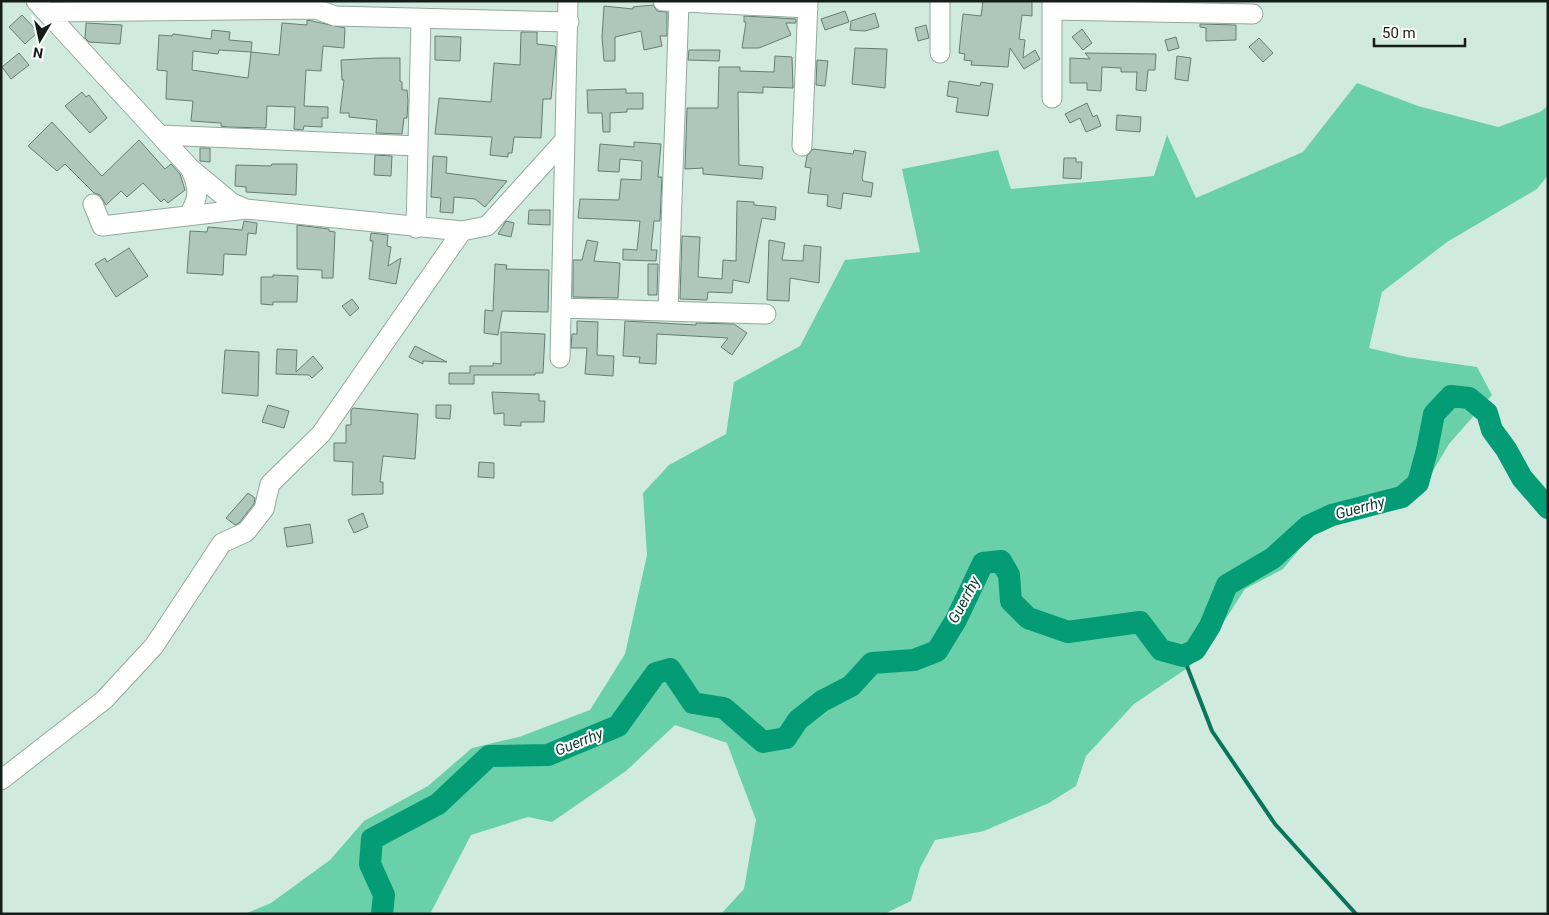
<svg xmlns="http://www.w3.org/2000/svg" width="1549" height="915" viewBox="0 0 1549 915" font-family="Roboto,sans-serif">
	<style>
		.green { fill: #69d0aa }
		.lines { fill: none; stroke-linecap: round; stroke-linejoin: round }
		.stream { stroke: #09765a; stroke-width: 4 }
		.river { stroke: #049c75; stroke-width: 22 }
		.building { fill: #aec6bb; stroke: #667d73; fill-rule: evenodd }
		.minor-casing { stroke: #92a99f; stroke-width: 21 }
		.minor { stroke: #fff; stroke-width: 19 }
		.labels { text-anchor: middle; dominant-baseline: central; stroke-width: 4; stroke-linejoin: round; paint-order: stroke }
		.water-label { font-size: 15px; font-style: italic; fill: #0a4030; stroke: #fff }
	</style>
	<rect width="100%" height="100%" fill="#d1eadf"/>
	<path class="green" d="M 1357,83 L 1418,106 L 1498,127 L 1540,112 L 1548,106 L 1548,175 L 1537,189 L 1447,242 L 1382,292 L 1369,348 L 1407,357 L 1477,367 L 1492,395 L 1449,444 L 1424,486 L 1407,504 L 1329,523 L 1312,534 L 1283,569 L 1245,589 L 1206,649 L 1189,667 L 1134,704 L 1086,756 L 1076,786 L 1049,803 L 984,831 L 935,840 L 920,868 L 911,901 L 884,914 L 721,914 L 744,889 L 756,820 L 727,743 L 675,725 L 626,771 L 552,822 L 528,817 L 471,835 L 430,914 L 245,914 L 271,903 L 330,860 L 364,821 L 428,786 L 472,748 L 519,737 L 590,710 L 625,654 L 647,555 L 643,493 L 669,465 L 726,434 L 734,382 L 800,346 L 845,260 L 920,252 L 902,169 L 998,150 L 1011,189 L 1154,176 L 1167,135 L 1196,198 L 1303,152 Z"/>
	<g class="lines">
		<path class="stream" d="M 1183,656 L 1212,731 L 1275,824 L 1356,914"/>
		<path class="river" d="M 382,914 L 384,895 L 370,864 L 372,839 L 438,804 L 489,756 L 548,755 L 618,726 L 656,673 L 670,669 L 693,703 L 724,708 L 763,742 L 786,738 L 798,720 L 822,701 L 851,686 L 872,663 L 914,660 L 937,651 L 956,620 L 983,563 L 1001,561 L 1009,575 L 1011,601 L 1028,618 L 1068,632 L 1140,622 L 1161,650 L 1183,656 L 1195,650 L 1210,626 L 1227,585 L 1273,558 L 1308,526 L 1332,515 L 1402,497 L 1418,483 L 1427,450 L 1434,414 L 1451,396 L 1469,398 L 1487,413 L 1492,430 L 1506,449 L 1522,478 L 1548,508"/>
	</g>
	<path class="building" d="M 983,1 L 1032,1 L 1032,16 L 1022,15 L 1019,39 L 1025,40 L 1023,58 L 1035,50 L 1040,59 L 1024,69 L 1010,48 L 1008,67 L 971,65 L 972,61 L 964,60 L 965,54 L 959,53 L 963,14 L 981,16 Z
		M 653,5 L 657,11 L 667,12 L 667,36 L 660,36 L 662,46 L 644,50 L 641,31 L 615,37 L 615,61 L 604,61 L 602,37 L 604,6 L 633,9 L 633,7 Z
		M 845,11 L 849,22 L 825,30 L 821,19 Z
		M 875,13 L 879,27 L 865,31 L 850,30 L 851,21 Z
		M 22,15 L 38,32 L 25,44 L 9,27 Z
		M 744,16 L 796,19 L 796,23 L 786,23 L 791,35 L 759,48 L 742,48 L 746,22 L 744,22 Z
		M 307,20 L 345,28 L 344,48 L 323,46 L 321,71 L 306,70 L 304,106 L 328,107 L 328,118 L 322,118 L 322,127 L 304,126 L 303,130 L 294,129 L 295,107 L 267,106 L 266,128 L 227,127 L 221,126 L 221,123 L 191,121 L 193,101 L 166,99 L 167,71 L 157,70 L 159,35 L 172,36 L 173,34 L 211,39 L 212,30 L 230,32 L 229,40 L 252,42 L 251,52 L 279,55 L 282,23 L 307,25 ZM 219,50 L 251,52 L 248,78 L 192,70 L 193,51 L 218,54 Z
		M 86,23 L 122,25 L 120,44 L 89,42 L 85,38 Z
		M 1200,24 L 1236,25 L 1236,40 L 1206,41 L 1206,28 L 1200,27 Z
		M 926,25 L 929,38 L 918,41 L 915,28 Z
		M 1082,29 L 1092,43 L 1083,50 L 1072,37 Z
		M 521,32 L 537,32 L 537,44 L 555,46 L 556,48 L 551,99 L 543,99 L 541,138 L 514,137 L 512,153 L 508,153 L 508,157 L 490,155 L 492,137 L 435,134 L 439,98 L 491,102 L 494,63 L 520,65 Z
		M 435,36 L 461,37 L 460,61 L 435,60 Z
		M 1176,37 L 1179,48 L 1168,51 L 1165,40 Z
		M 1259,38 L 1273,53 L 1263,62 L 1249,47 Z
		M 855,48 L 887,49 L 885,88 L 852,84 Z
		M 689,50 L 720,50 L 719,61 L 688,60 Z
		M 19,53 L 29,65 L 11,79 L 2,67 Z
		M 1085,53 L 1156,54 L 1155,70 L 1148,70 L 1146,91 L 1136,90 L 1137,72 L 1121,72 L 1121,68 L 1102,67 L 1101,91 L 1087,90 L 1087,83 L 1070,83 L 1070,58 L 1090,59 Z
		M 775,56 L 792,57 L 793,88 L 763,87 L 763,93 L 738,92 L 739,165 L 763,167 L 762,179 L 703,174 L 703,168 L 685,169 L 687,108 L 718,108 L 719,67 L 740,67 L 740,71 L 774,72 Z
		M 1177,56 L 1191,58 L 1188,81 L 1175,79 Z
		M 379,58 L 400,58 L 400,81 L 402,82 L 402,90 L 407,90 L 408,101 L 407,118 L 404,118 L 402,134 L 376,133 L 377,120 L 349,117 L 349,113 L 340,113 L 344,80 L 342,80 L 341,60 Z
		M 817,60 L 828,61 L 825,86 L 816,85 Z
		M 949,81 L 980,86 L 981,82 L 993,84 L 988,116 L 956,112 L 958,98 L 947,96 Z
		M 626,89 L 626,93 L 643,93 L 643,109 L 627,109 L 627,112 L 610,113 L 610,132 L 603,132 L 602,113 L 588,113 L 587,90 Z
		M 82,92 L 86,97 L 89,95 L 107,118 L 90,133 L 65,106 Z
		M 1087,103 L 1093,117 L 1097,115 L 1101,126 L 1086,132 L 1080,118 L 1070,123 L 1065,114 Z
		M 1117,115 L 1141,117 L 1140,132 L 1116,130 Z
		M 52,122 L 102,176 L 139,140 L 165,169 L 171,164 L 180,174 L 185,190 L 168,203 L 164,199 L 161,202 L 143,183 L 127,197 L 121,191 L 106,205 L 100,195 L 94,193 L 65,164 L 57,171 L 28,146 Z
		M 634,142 L 661,144 L 658,177 L 662,177 L 660,221 L 654,221 L 651,250 L 657,250 L 656,261 L 623,260 L 623,249 L 637,250 L 640,221 L 578,218 L 580,199 L 619,200 L 621,179 L 641,180 L 642,161 L 620,159 L 619,172 L 598,171 L 600,144 L 634,147 Z
		M 200,148 L 210,148 L 210,162 L 200,161 Z
		M 813,149 L 853,154 L 854,150 L 866,152 L 862,178 L 863,181 L 873,183 L 871,197 L 843,193 L 841,209 L 827,206 L 828,195 L 808,193 L 811,168 L 805,167 L 807,156 Z
		M 375,155 L 392,156 L 391,176 L 374,175 Z
		M 433,156 L 447,157 L 446,173 L 507,181 L 485,207 L 475,199 L 454,197 L 453,213 L 440,212 L 441,198 L 431,197 Z
		M 1064,158 L 1076,158 L 1076,162 L 1082,162 L 1081,179 L 1063,178 Z
		M 272,164 L 297,164 L 296,195 L 246,192 L 246,187 L 235,186 L 236,165 L 271,166 Z
		M 737,201 L 754,202 L 754,205 L 776,207 L 775,220 L 762,218 L 749,283 L 733,280 L 732,293 L 708,292 L 707,300 L 680,299 L 682,236 L 700,237 L 698,277 L 722,279 L 723,260 L 736,261 Z
		M 529,210 L 550,210 L 550,225 L 528,224 Z
		M 244,221 L 257,223 L 256,234 L 248,233 L 246,255 L 224,254 L 223,275 L 187,273 L 190,231 L 207,232 L 208,227 L 242,230 Z
		M 506,221 L 514,223 L 511,237 L 498,234 Z
		M 297,225 L 329,229 L 329,231 L 335,232 L 333,278 L 322,278 L 322,270 L 297,269 Z
		M 371,233 L 388,235 L 387,246 L 391,247 L 388,266 L 401,258 L 396,284 L 369,279 L 373,241 L 370,241 Z
		M 587,240 L 598,242 L 594,261 L 620,263 L 618,298 L 573,297 L 573,260 L 582,260 Z
		M 769,240 L 785,243 L 782,260 L 803,261 L 804,245 L 821,247 L 819,283 L 790,278 L 789,301 L 767,300 Z
		M 129,248 L 148,276 L 116,297 L 95,264 L 105,258 L 107,262 Z
		M 495,264 L 507,265 L 506,269 L 549,270 L 548,312 L 502,311 L 498,335 L 484,333 L 485,310 L 493,311 Z
		M 648,264 L 658,264 L 657,295 L 648,295 Z
		M 273,275 L 298,276 L 297,302 L 273,302 L 273,305 L 261,304 L 261,277 L 273,277 Z
		M 352,299 L 359,308 L 350,316 L 342,306 Z
		M 577,321 L 598,322 L 597,355 L 614,356 L 613,376 L 585,374 L 587,348 L 571,348 L 572,334 L 577,334 Z
		M 625,321 L 696,325 L 696,323 L 734,324 L 747,333 L 732,355 L 721,347 L 728,338 L 657,334 L 656,364 L 639,363 L 640,357 L 623,356 Z
		M 501,332 L 545,334 L 543,373 L 535,373 L 535,375 L 474,375 L 474,384 L 449,384 L 449,373 L 470,373 L 470,366 L 493,366 L 493,363 L 501,364 Z
		M 415,346 L 447,362 L 423,361 L 423,364 L 409,357 Z
		M 277,349 L 297,350 L 296,372 L 313,356 L 323,368 L 312,378 L 309,375 L 276,374 Z
		M 225,350 L 259,352 L 258,396 L 222,393 Z
		M 492,392 L 539,394 L 539,401 L 545,401 L 544,422 L 521,422 L 521,426 L 504,425 L 504,413 L 494,414 Z
		M 268,405 L 289,411 L 284,428 L 262,422 Z
		M 436,405 L 451,405 L 450,419 L 436,418 Z
		M 353,408 L 418,414 L 415,459 L 383,456 L 380,482 L 383,482 L 383,494 L 352,495 L 353,462 L 334,461 L 334,443 L 346,443 L 346,425 L 351,425 L 351,411 Z
		M 479,462 L 494,463 L 494,478 L 478,477 Z
		M 248,493 L 255,498 L 254,504 L 239,523 L 235,525 L 226,518 Z
		M 363,513 L 368,527 L 354,533 L 348,520 Z
		M 310,524 L 313,543 L 287,547 L 284,528 Z"/>
	<g class="lines">
		<g class="minor-casing">
			<path id="minor" d="M 36,1 L 190,168 C 199,187 200,198 188,216
				M 663,1 L 808,8
				M 940,1 L 940,53
				M 1052,10 L 1253,14
				M 47,12 L 316,9 L 335,16 L 569,22
				M 1052,98 L 1052,1
				M 160,135 L 418,146
				M 802,146 L 808,1
				M 190,168 L 232,203 L 246,209 L 462,231
				M 93,204 L 102,226 L 246,209
				M 416,228 L 421,19
				M 561,308 L 766,314
				M 668,311 L 679,3
				M 560,358 L 568,1
				M 1,780 L 104,700 L 154,646 L 222,543 L 246,532 L 264,509 L 270,484 L 321,434 L 462,231 L 487,226 L 563,142"/>
		</g>
		<use href="#minor" class="minor"/>
	</g>
	<g class="labels">
		<g class="water-label">
			<text transform="translate(1360 508) rotate(-15)">Guerrhy</text>
			<text transform="translate(964 600) rotate(-62)">Guerrhy</text>
			<text transform="translate(579 742) rotate(-22)">Guerrhy</text>
		</g>
	</g>
	<rect width="1549" height="915" fill="none" stroke="#141d1a" stroke-width="5"/>
	<g transform="translate(40 40) rotate(189)" stroke="#ffffff" stroke-width="4" paint-order="stroke">
	<path d="M0-4L9 19L0 12L-9 19Z" fill="#141d1a"/>
	<text y="-8" font-size="14" font-weight="bold" text-anchor="middle" fill="#141d1a">N</text>
	</g>
	<path d="M1374 38v8h91v-8" fill="none" stroke="#141d1a" stroke-width="2.5"/>
	<text x="1382" y="38" font-size="15" fill="#141d1a" stroke="#ffffff" stroke-width="4" paint-order="stroke">50 m</text>
</svg>
